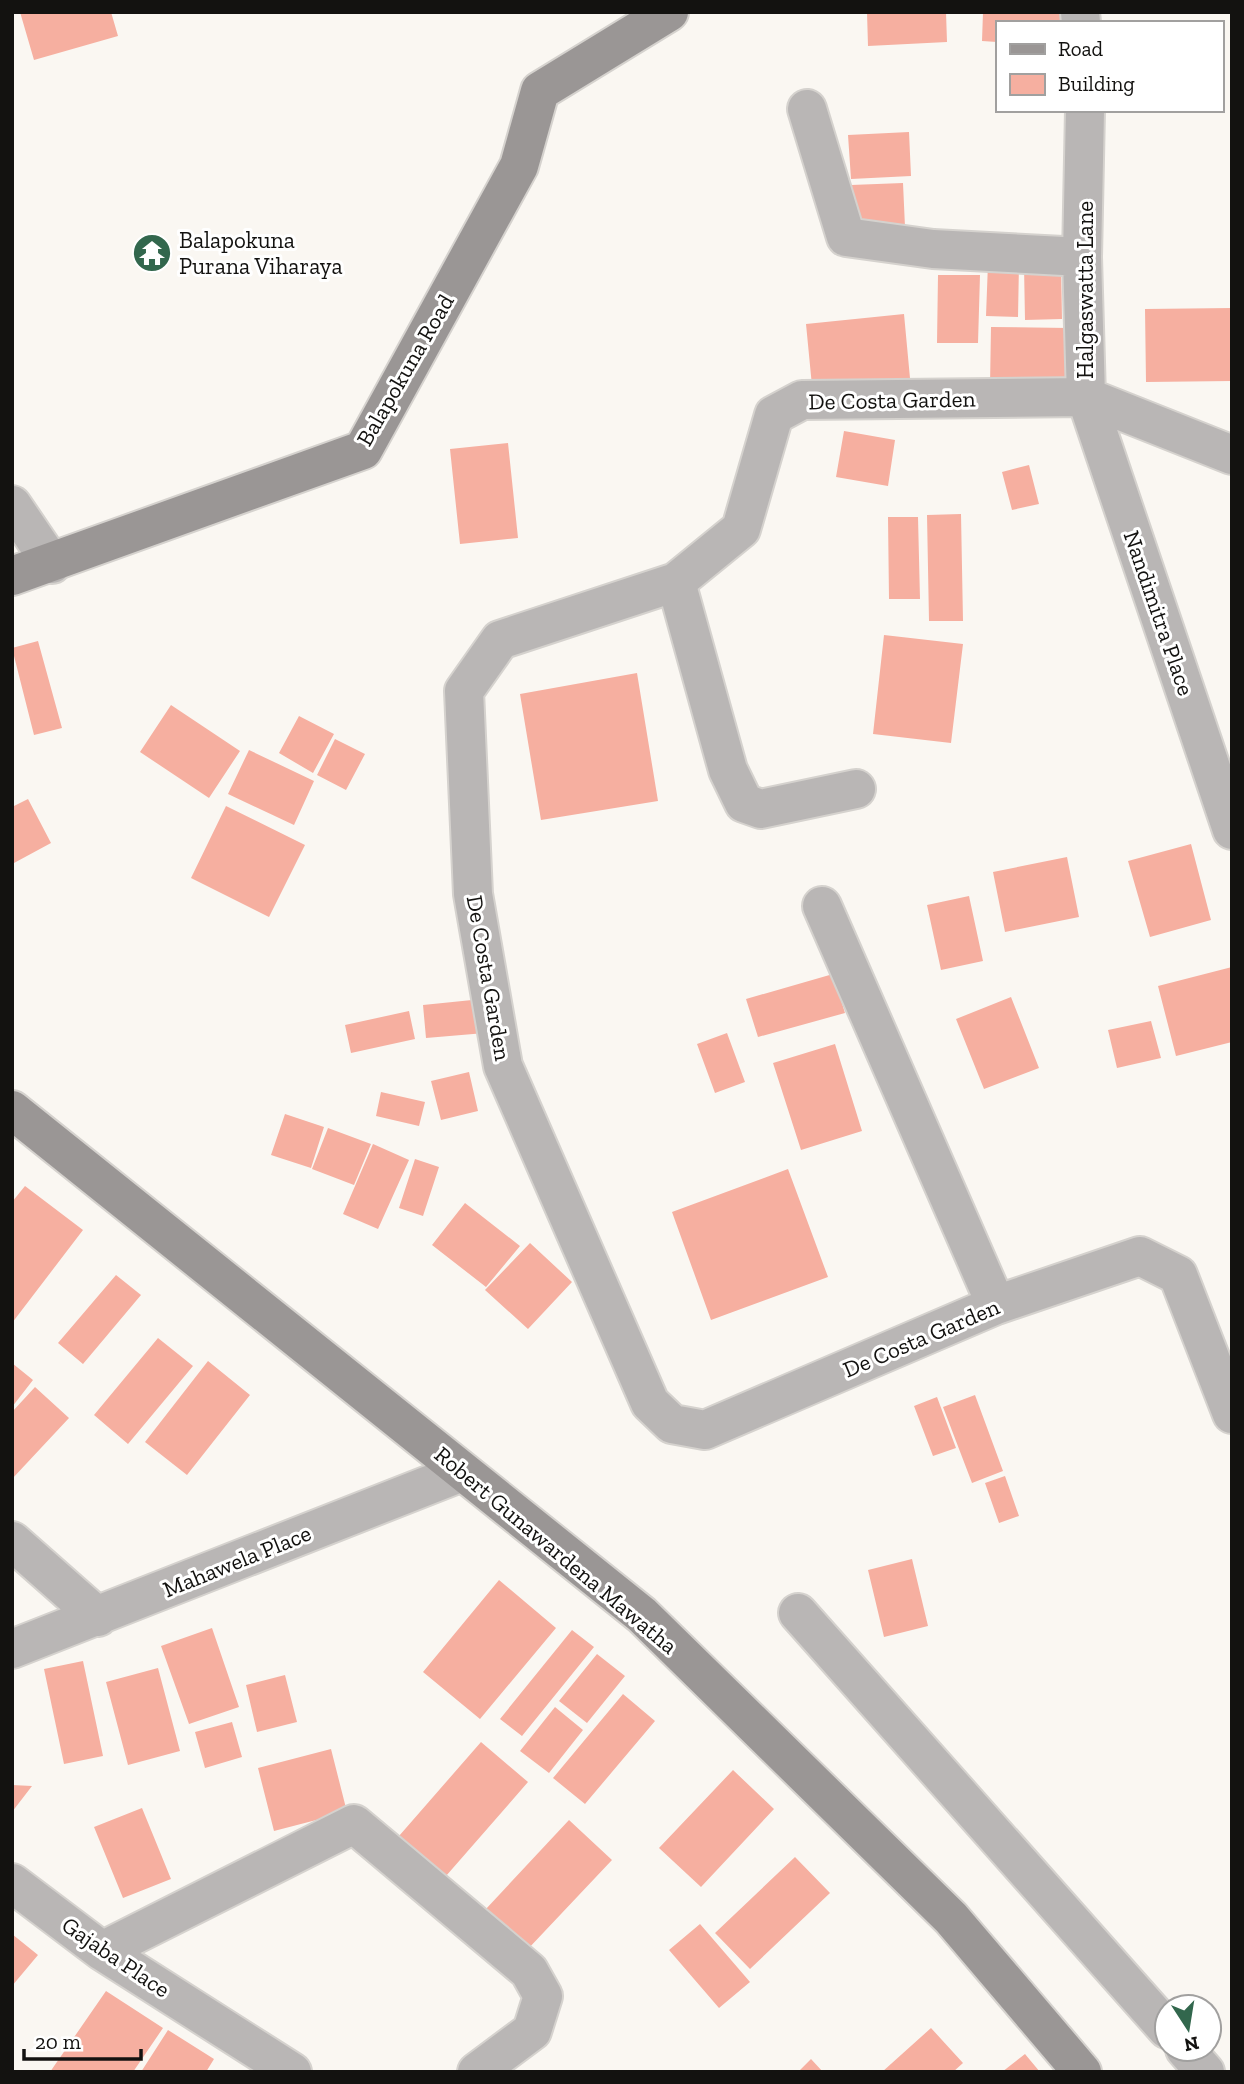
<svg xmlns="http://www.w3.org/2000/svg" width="1244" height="2084" viewBox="0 0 1244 2084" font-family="'Zilla Slab',serif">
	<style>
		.building { fill: #f6afa0 }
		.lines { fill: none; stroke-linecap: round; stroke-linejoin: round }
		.minor-casing { stroke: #d5d2ce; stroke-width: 42 }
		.secondary-casing { stroke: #d5d2ce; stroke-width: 42 }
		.minor { stroke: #b9b6b5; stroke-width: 38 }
		.secondary { stroke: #9a9695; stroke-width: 38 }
		.labels { text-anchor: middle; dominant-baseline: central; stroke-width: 6; stroke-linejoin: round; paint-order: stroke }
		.poi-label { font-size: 23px; fill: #131210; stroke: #fff; text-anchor: start }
		.street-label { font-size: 23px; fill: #131210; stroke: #fff }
	</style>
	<rect width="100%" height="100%" fill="#faf7f2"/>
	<path class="building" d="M 20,12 L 111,12 L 118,36 L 34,60 Z
		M 867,12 L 946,12 L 947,42 L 868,46 Z
		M 983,12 L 1062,12 L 1062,23 L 997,23 L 997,42 L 982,41 Z
		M 909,132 L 911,176 L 851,179 L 848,135 Z
		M 903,183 L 905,227 L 853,229 L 851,185 Z
		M 988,263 L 1019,263 L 1018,317 L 986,316 Z
		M 1061,265 L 1062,319 L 1025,320 L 1024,266 Z
		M 938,275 L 980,275 L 978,343 L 937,343 Z
		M 1232,308 L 1232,381 L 1146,382 L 1145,309 Z
		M 904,314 L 911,389 L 812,386 L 806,324 Z
		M 991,327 L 1069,328 L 1069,387 L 990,386 Z
		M 844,431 L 895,440 L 888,486 L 836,477 Z
		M 508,443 L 518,538 L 460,544 L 450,449 Z
		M 1029,465 L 1039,504 L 1012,510 L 1002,472 Z
		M 961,514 L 963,621 L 929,621 L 927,515 Z
		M 888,517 L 918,517 L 920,599 L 889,599 Z
		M 884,635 L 963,644 L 951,743 L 873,734 Z
		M 38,641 L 62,728 L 34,735 L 12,648 Z
		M 637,673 L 658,801 L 541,820 L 520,694 Z
		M 171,705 L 240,751 L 209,798 L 140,752 Z
		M 299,716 L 334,734 L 313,773 L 279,753 Z
		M 335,739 L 365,754 L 346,790 L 317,775 Z
		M 249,750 L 314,781 L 294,825 L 228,794 Z
		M 28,799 L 51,843 L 14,863 L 12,807 Z
		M 226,806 L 305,845 L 269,917 L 191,878 Z
		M 1191,844 L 1211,920 L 1150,937 L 1128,861 Z
		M 1067,857 L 1079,917 L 1005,932 L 993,872 Z
		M 969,896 L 983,961 L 941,970 L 927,905 Z
		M 1232,967 L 1232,1042 L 1176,1056 L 1158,986 Z
		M 833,974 L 845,1013 L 758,1037 L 746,999 Z
		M 1011,997 L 1039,1068 L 984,1089 L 956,1019 Z
		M 482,999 L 485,1033 L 426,1038 L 423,1005 Z
		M 409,1011 L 415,1039 L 351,1053 L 345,1025 Z
		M 1151,1021 L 1161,1058 L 1117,1068 L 1108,1030 Z
		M 727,1033 L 745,1082 L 715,1093 L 697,1044 Z
		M 835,1044 L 862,1131 L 801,1150 L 773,1063 Z
		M 469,1072 L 478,1111 L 441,1120 L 431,1081 Z
		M 381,1092 L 425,1102 L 419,1126 L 376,1116 Z
		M 285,1114 L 324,1127 L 311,1168 L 271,1155 Z
		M 328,1128 L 371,1144 L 354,1185 L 312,1169 Z
		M 373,1144 L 409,1160 L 378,1229 L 343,1214 Z
		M 415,1159 L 439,1167 L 423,1216 L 399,1208 Z
		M 788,1169 L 828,1277 L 711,1320 L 672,1212 Z
		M 25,1186 L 83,1230 L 12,1323 L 12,1202 Z
		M 465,1203 L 520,1246 L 486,1287 L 432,1245 Z
		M 530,1243 L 572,1282 L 528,1329 L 485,1290 Z
		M 116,1275 L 141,1295 L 83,1364 L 58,1343 Z
		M 158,1338 L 193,1366 L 128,1444 L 94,1415 Z
		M 208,1361 L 250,1395 L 187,1475 L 145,1442 Z
		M 12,1363 L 33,1380 L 12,1407 Z
		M 35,1387 L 69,1418 L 12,1479 L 12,1412 Z
		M 975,1395 L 1003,1471 L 972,1483 L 943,1407 Z
		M 937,1397 L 956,1448 L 933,1456 L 914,1406 Z
		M 1005,1476 L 1019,1516 L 999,1523 L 985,1483 Z
		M 912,1559 L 928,1626 L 884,1637 L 868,1570 Z
		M 499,1580 L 556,1628 L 480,1719 L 423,1672 Z
		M 212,1628 L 239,1707 L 189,1724 L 161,1646 Z
		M 572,1630 L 594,1647 L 522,1736 L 500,1719 Z
		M 597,1654 L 625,1676 L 587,1723 L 559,1701 Z
		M 83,1661 L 103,1756 L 64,1764 L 44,1669 Z
		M 158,1668 L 180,1751 L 128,1765 L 106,1682 Z
		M 285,1675 L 297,1722 L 257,1732 L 246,1685 Z
		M 623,1694 L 655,1721 L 585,1804 L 553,1778 Z
		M 555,1707 L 583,1730 L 549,1773 L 520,1751 Z
		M 232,1722 L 242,1757 L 205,1768 L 195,1732 Z
		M 481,1742 L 528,1782 L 446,1876 L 399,1836 Z
		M 331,1749 L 347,1812 L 274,1831 L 258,1768 Z
		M 733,1770 L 774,1809 L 701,1887 L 659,1848 Z
		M 12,1785 L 32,1786 L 12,1812 Z
		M 142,1808 L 171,1879 L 123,1898 L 94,1827 Z
		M 569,1820 L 612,1860 L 527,1950 L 485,1910 Z
		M 795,1857 L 830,1893 L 750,1969 L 715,1933 Z
		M 700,1924 L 750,1982 L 719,2008 L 669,1950 Z
		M 12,1934 L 38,1955 L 12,1986 Z
		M 106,1991 L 163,2028 L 133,2072 L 50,2072 Z
		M 931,2028 L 963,2063 L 953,2072 L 882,2072 Z
		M 168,2030 L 214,2059 L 206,2072 L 141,2072 Z
		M 1025,2054 L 1040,2072 L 1002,2072 Z
		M 811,2059 L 823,2072 L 798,2072 Z"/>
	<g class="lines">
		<g class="minor-casing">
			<path id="minor" d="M 1080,12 L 1081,23
				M 807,109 L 846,237 L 933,249 L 1082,257
				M 1085,110 L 1082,257 L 1086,397 L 1232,455
				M 12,505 L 52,564
				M 676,582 L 728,770 L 744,803 L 761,809 L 856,789
				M 1232,830 L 1086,397 L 802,400 L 774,415 L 741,529 L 676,582 L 500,640 L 464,691 L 473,894 L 503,1066 L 650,1403 L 672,1424 L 705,1430 L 996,1305 L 1140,1256 L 1178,1275 L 1232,1414
				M 822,906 L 996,1305
				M 12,1541 L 98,1617
				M 798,1613 L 1167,2029
				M 12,1649 L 462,1472
				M 12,1883 L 102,1951 L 292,2072
				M 102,1951 L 354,1824 L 529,1971 L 543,1996 L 532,2031 L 477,2072
				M 1185,2049 L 1205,2072"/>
		</g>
		<g class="secondary-casing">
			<path id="secondary" d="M 12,576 L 363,450 L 519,166 L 540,91 L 669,12
				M 12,1110 L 642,1615 L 951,1918 L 1082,2072"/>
		</g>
		<use href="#minor" class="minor"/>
		<use href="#secondary" class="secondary"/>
	</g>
	<defs>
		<g id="temple-disc" transform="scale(2.0125)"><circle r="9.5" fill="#32674d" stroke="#fff"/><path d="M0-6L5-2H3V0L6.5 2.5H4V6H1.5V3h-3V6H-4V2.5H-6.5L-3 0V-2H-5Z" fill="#fff"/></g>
	</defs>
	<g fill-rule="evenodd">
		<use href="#temple-disc" x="152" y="253"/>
	</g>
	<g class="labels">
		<g class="poi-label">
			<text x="179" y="240">Balapokuna<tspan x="179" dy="26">Purana Viharaya</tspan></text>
		</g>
		<g class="street-label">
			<text transform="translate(1085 290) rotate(-90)">Halgaswatta Lane</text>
			<text transform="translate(405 370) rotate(-60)">Balapokuna Road</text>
			<text transform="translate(892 400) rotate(-1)">De Costa Garden</text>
			<text transform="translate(1159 613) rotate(71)">Nandimitra Place</text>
			<text transform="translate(489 978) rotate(80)">De Costa Garden</text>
			<text transform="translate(921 1338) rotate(-23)">De Costa Garden</text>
			<text transform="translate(556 1550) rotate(40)">Robert Gunawardena Mawatha</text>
			<text transform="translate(237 1561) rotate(-22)">Mahawela Place</text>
			<text transform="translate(116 1957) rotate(34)">Gajaba Place</text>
		</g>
	</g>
	<rect width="1244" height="2084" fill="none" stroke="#131210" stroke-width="28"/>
	<rect x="996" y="21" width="228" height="91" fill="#ffffff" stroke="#a1a09f" stroke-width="2"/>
	<rect x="1010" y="44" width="35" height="10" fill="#9a9695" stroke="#a1a09f" stroke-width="2"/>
	<text x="1058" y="56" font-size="21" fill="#131210">Road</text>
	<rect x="1010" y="74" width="35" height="21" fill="#f6afa0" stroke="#a1a09f" stroke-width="2"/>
	<text x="1058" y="91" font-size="21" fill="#131210">Building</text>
	<g transform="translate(1188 2028) rotate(168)"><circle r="33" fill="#ffffff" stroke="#a1a09f" stroke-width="2"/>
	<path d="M0-5L12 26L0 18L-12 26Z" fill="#32674d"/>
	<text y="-10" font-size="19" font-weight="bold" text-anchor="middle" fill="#131210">N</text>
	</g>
	<path d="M24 2049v10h117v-10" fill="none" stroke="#131210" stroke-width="3.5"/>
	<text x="35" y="2049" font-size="21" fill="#131210" stroke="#ffffff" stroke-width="5" paint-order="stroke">20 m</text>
</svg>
